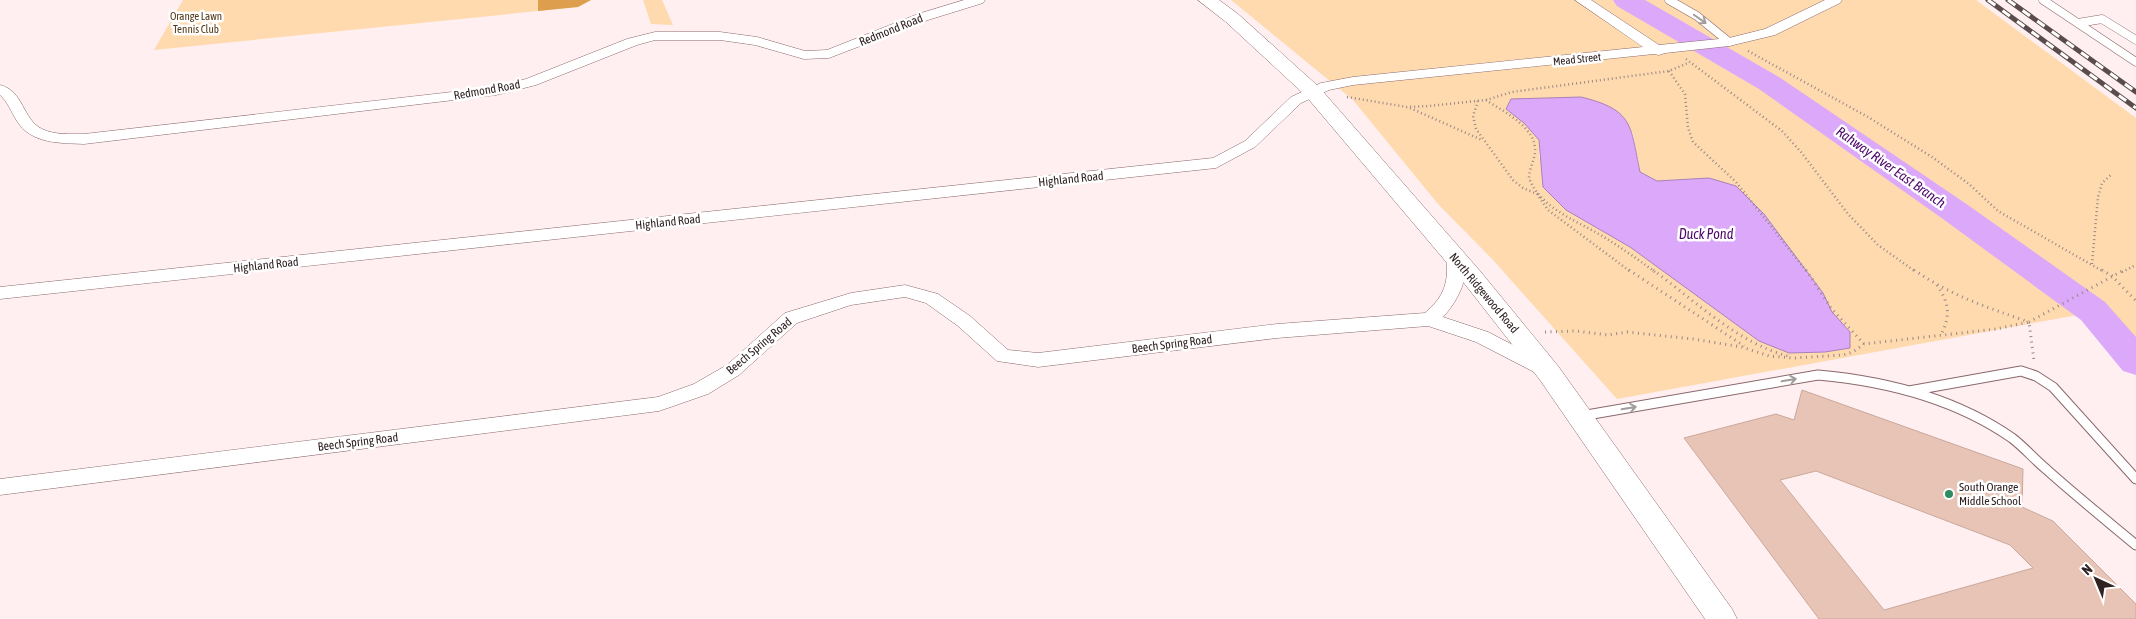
<svg xmlns="http://www.w3.org/2000/svg" width="2136" height="619" viewBox="0 0 2136 619" font-family="'Asap Condensed',sans-serif">
	<style>
		.green { fill: #fedaae; fill-rule: evenodd }
		.forest { fill: #dd9f4d }
		.water { fill: #dca9fa; stroke: #a880ba }
		.lines { fill: none; stroke-linecap: round; stroke-linejoin: round }
		.river { fill: #dca9fa; fill-rule: evenodd }
		.building { fill: #e7c4b6; stroke: #caa89b; fill-rule: evenodd }
		.lane-far1-casing { stroke: #8a686b; stroke-width: 9 }
		.lane-casing { stroke: #8a686b; stroke-width: 11 }
		.street-casing { stroke: #8a686b; stroke-width: 1 }
		.secondary-casing { stroke: #8a686b; stroke-width: 1 }
		.path-far1 { stroke: #978889; stroke-width: 2.5; stroke-dasharray: 1 3; stroke-linecap: butt }
		.path { stroke: #978889; stroke-width: 3; stroke-dasharray: 1 4.5; stroke-linecap: butt }
		.lane-far1 { stroke: #fff; stroke-width: 8 }
		.lane { stroke: #fff; stroke-width: 9 }
		.street { fill: #fff; fill-rule: evenodd }
		.secondary { fill: #fff; fill-rule: evenodd }
		.rail-casing { stroke: #5a4c4d; stroke-width: 5 }
		.rail { stroke: #fff; stroke-width: 3; stroke-dasharray: 9; stroke-linecap: butt }
		.oneway { stroke: #a29c9c }
		.poi-dot { fill: #2e8c64; stroke: #fff; stroke-width: 2 }
		.labels { text-anchor: middle; dominant-baseline: central; stroke-width: 5; stroke-linejoin: round; paint-order: stroke }
		.far-park-label { font-size: 11px; fill: #523816; stroke: #fff }
		.far-street-label { font-size: 11px; fill: #302223; stroke: #fff }
		.street-label { font-size: 12px; fill: #302223; stroke: #fff }
		.poi-label { font-size: 12px; fill: #302223; stroke: #fff; text-anchor: start }
		.water-label { font-size: 14px; font-style: italic; fill: #4e086a; stroke: #fff }
	</style>
	<rect width="100%" height="100%" fill="#ffeff0"/>
	<path class="green" d="M 183,0 L 591,0 L 578,7 L 154,50 Z
		M 643,0 L 662,0 L 673,25 L 651,24 Z
		M 1231,0 L 1976,0 L 2136,118 L 2136,366 L 2083,314 L 1617,399 L 1494,261 L 1438,204 L 1353,100 ZM 1506,109 L 1633,133 L 1640,172 L 1657,181 L 1709,178 L 1736,186 L 1764,214 L 1823,293 L 1832,312 L 1850,332 L 1759,341 L 1630,247 L 1566,210 L 1539,157 L 1539,140 L 1524,123 Z"/>
	<path class="forest" d="M 538,0 L 591,0 L 578,7 L 538,11 Z"/>
	<path class="water" d="M 1581,97 C 1634,110 1630,125 1640,172 L 1657,181 L 1709,178 L 1736,186 L 1764,214 L 1823,293 L 1832,312 L 1850,332 L 1850,348 L 1825,352 L 1789,353 L 1759,341 L 1630,247 L 1566,210 L 1543,187 L 1539,140 L 1524,123 L 1506,109 L 1511,99 Z"/>
	<g class="lines">
		<path class="river" d="M 1613,0 L 1645,0 L 1779,77 L 1965,203 L 2105,302 L 2136,337 L 2136,375 L 2123,371 L 2081,320 L 1943,219 L 1759,89 L 1617,6 Z"/>
	</g>
	<path class="building" d="M 1802,390 L 2023,469 L 2022,507 L 2053,521 L 2136,604 L 2136,619 L 1819,619 L 1684,438 L 1776,414 L 1794,420 ZM 1816,471 L 2010,545 L 2033,568 L 1884,610 L 1780,480 Z"/>
	<g class="lines">
		<g class="lane-far1-casing">
			<path id="lane-far1" d="M 1669,0 L 1697,16 L 1729,42
				M 2043,0 L 2136,62
				M 2078,23 L 2102,19 L 2136,40"/>
		</g>
		<g class="lane-casing">
			<path id="lane" d="M 1909,391 L 2021,371 L 2036,376 L 2053,387 L 2136,479
				M 1581,416 L 1818,375 C 1885,381 1956,399 2012,438 C 2024,447 2034,459 2046,469 C 2075,495 2106,520 2136,545"/>
		</g>
		<g class="street-casing">
			<path id="street" d="M 964,0 L 985,0 L 983,3 L 928,20 L 829,58 L 804,59 L 755,45 L 720,40 L 655,40 L 637,45 L 536,85 L 496,95 L 84,144 C 60,143 31,144 17,121 C 11,112 8,102 0,95 L 0,85 C 24,91 22,119 42,129 C 54,135 70,134 84,134 L 496,87 L 526,79 L 627,39 L 655,32 L 720,32 L 757,37 L 805,51 L 827,50 L 918,14 Z
				M 1575,0 L 1591,0 L 1659,45 L 1729,38 L 1765,29 L 1825,0 L 1842,0 L 1840,3 L 1775,35 L 1729,46 L 1665,53 L 1659,55 L 1654,54 L 1353,85 L 1329,90 L 1301,103 L 1255,147 L 1216,168 L 0,299 L 0,287 L 1213,158 L 1245,141 L 1291,97 L 1321,83 L 1353,77 L 1643,47 Z
				M 1455,252 L 1461,254 C 1473,274 1457,302 1443,317 L 1488,332 L 1546,362 L 1549,367 L 1546,372 L 1540,374 L 1534,372 L 1476,342 L 1428,326 L 1277,338 L 1038,367 L 997,361 L 958,326 L 926,303 L 905,297 L 851,305 L 797,323 L 739,375 L 708,394 L 659,411 L 0,495 L 0,479 L 658,397 L 694,384 L 727,365 L 785,313 L 851,293 L 905,285 L 938,294 L 970,316 L 1008,350 L 1038,353 L 1277,324 L 1425,313 C 1439,301 1447,289 1447,270 C 1447,264 1446,259 1449,254 Z"/>
		</g>
		<g class="secondary-casing">
			<path id="secondary" d="M 1198,0 L 1219,0 L 1238,14 L 1319,87 L 1480,271 L 1558,366 L 1732,609 L 1737,619 L 1705,619 L 1540,380 L 1464,283 L 1305,95 L 1226,22 Z"/>
		</g>
		<path class="path-far1" d="M 1748,51 L 1868,117 L 1932,157 L 1969,184 L 1998,211 L 2104,272
			M 1686,59 L 1782,131 L 1801,152 L 1848,214 L 1878,245 L 1916,272
			M 1669,71 L 1685,94 L 1688,128 L 1693,142 L 1736,182 L 1807,272
			M 1347,97 L 1407,107 L 1429,106 L 1486,100 L 1512,92 L 1669,71 L 1688,63
			M 1486,100 C 1502,111 1533,125 1535,148 C 1536,158 1529,168 1529,178 C 1541,210 1581,222 1607,239 C 1623,249 1639,260 1655,272
			M 1478,101 L 1473,116 L 1476,129 L 1513,180 L 1523,188 L 1537,194 L 1548,210 L 1631,272
			M 1410,108 L 1482,140
			M 2092,264 L 2098,197 L 2102,183 L 2112,174
			M 2122,272 L 2136,265"/>
		<path class="path" d="M 1629,270 L 1744,346
			M 1653,270 C 1694,300 1739,344 1788,356
			M 1806,270 L 1831,308 L 1864,344
			M 1914,270 C 1952,296 1986,307 2029,322 L 2124,270
			M 2102,270 L 2112,276 L 2136,301
			M 1937,285 C 1949,303 1951,315 1941,335
			M 1545,332 L 1576,331 L 1608,335 L 1627,332 L 1693,339 L 1742,347 L 1769,356 L 1794,358 L 1843,355 L 1853,352 L 1864,344 L 1996,329 L 2029,322 L 2034,361"/>
		<use href="#lane-far1" class="lane-far1"/>
		<use href="#lane" class="lane"/>
		<use href="#street" class="street"/>
		<use href="#secondary" class="secondary"/>
		<g class="rail-casing">
			<path id="rail" d="M 1988,0 L 2136,108
				M 2008,0 L 2136,92"/>
		</g>
		<use href="#rail" class="rail"/>
	</g>
	<defs><path id="oneway-shaft" d="M-6 0H5M1.5-3L5.5 0L1.5 3" fill="none" stroke-width="1.6" stroke-linecap="round" stroke-linejoin="round" transform="scale(1.25)"/></defs>
	<g class="oneway">
		<use href="#oneway-shaft" transform="translate(1700 19) rotate(35)"/>
		<use href="#oneway-shaft" transform="translate(1789 380) rotate(-10)"/>
		<use href="#oneway-shaft" transform="translate(1629 408) rotate(-10)"/>
	</g>
	<circle class="poi-dot" cx="1949" cy="494" r="5"/>
	<g class="labels">
		<g class="far-park-label">
			<text x="196" y="16">Orange Lawn<tspan x="196" dy="13">Tennis Club</tspan></text>
		</g>
		<g class="far-street-label">
			<text transform="translate(1577 59) rotate(-6)">Mead Street</text>
		</g>
		<g class="street-label">
			<text transform="translate(891 30) rotate(-22)">Redmond Road</text>
			<text transform="translate(487 90) rotate(-10)">Redmond Road</text>
			<text transform="translate(1071 179) rotate(-6)">Highland Road</text>
			<text transform="translate(668 222) rotate(-6)">Highland Road</text>
			<text transform="translate(266 265) rotate(-6)">Highland Road</text>
			<text transform="translate(1484 293) rotate(50)">North Ridgewood Road</text>
			<text transform="translate(1172 344) rotate(-7)">Beech Spring Road</text>
			<text transform="translate(759 346) rotate(-40)">Beech Spring Road</text>
			<text transform="translate(358 442) rotate(-7)">Beech Spring Road</text>
		</g>
		<g class="poi-label">
			<text x="1959" y="487">South Orange<tspan x="1959" dy="14">Middle School</tspan></text>
		</g>
		<g class="water-label">
			<text transform="translate(1891 167) rotate(35)">Rahway River East Branch</text>
			<text x="1706" y="234">Duck Pond</text>
		</g>
	</g>
	<g transform="translate(2096 579) rotate(316)" stroke="#ffffff" stroke-width="4" paint-order="stroke">
	<path d="M0-4L9 19L0 12L-9 19Z" fill="#302223"/>
	<text y="-8" font-size="14" font-weight="bold" text-anchor="middle" fill="#302223">N</text>
	</g>
</svg>
